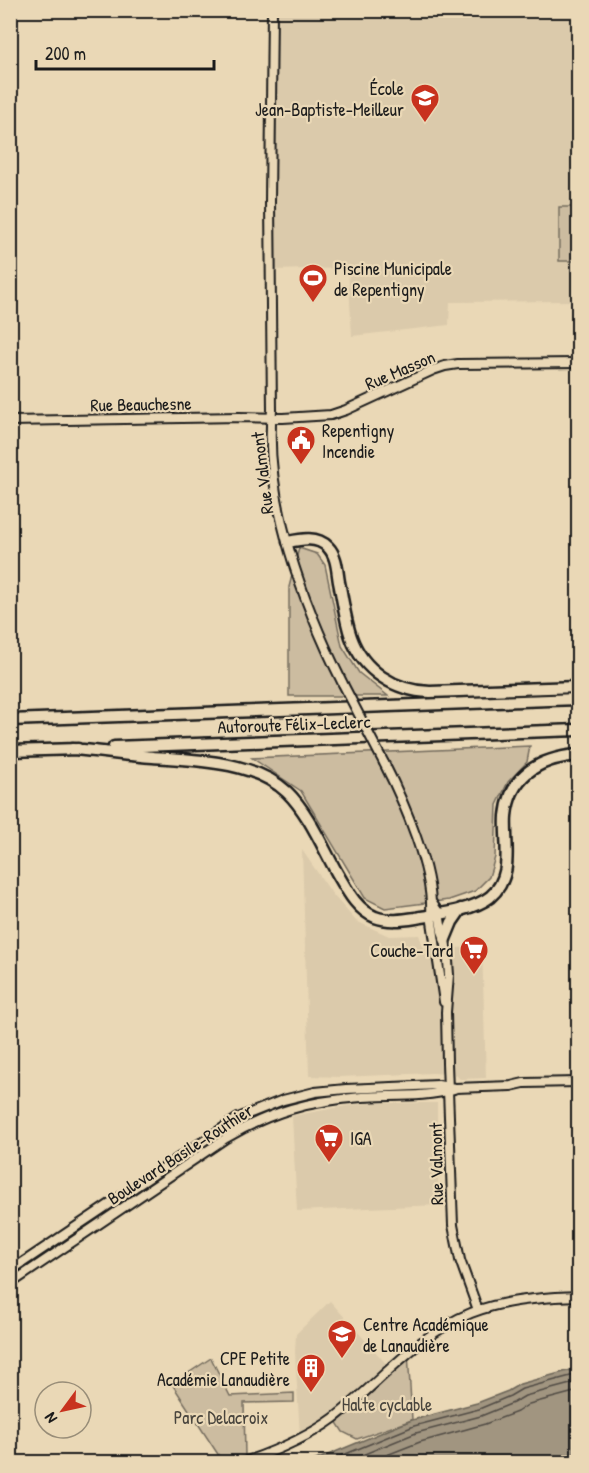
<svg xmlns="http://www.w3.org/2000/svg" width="589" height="1473" viewBox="0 0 589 1473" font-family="'Patrick Hand',sans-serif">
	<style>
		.built { fill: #dbcaab }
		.green { fill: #ccbca0; stroke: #746c5e; stroke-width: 1.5 }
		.water { fill: #a19580; stroke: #6c6558; stroke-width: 1.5 }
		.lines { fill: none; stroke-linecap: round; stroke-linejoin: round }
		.shore { stroke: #514c44; stroke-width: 1.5 }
		.minor-casing { stroke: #1c1c1c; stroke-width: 12 }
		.highway-casing { stroke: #1c1c1c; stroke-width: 15 }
		.minor { stroke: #ead8b6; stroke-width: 8 }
		.highway { stroke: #ead8b6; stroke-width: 10 }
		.minor-bridge-casing { stroke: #1c1c1c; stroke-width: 12; stroke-linecap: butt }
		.minor-bridge { stroke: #ead8b6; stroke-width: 8 }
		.labels { text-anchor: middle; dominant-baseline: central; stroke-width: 4.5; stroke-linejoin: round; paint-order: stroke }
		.poi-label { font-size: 18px; fill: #1c1c1c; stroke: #ead8b6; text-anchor: start }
		.street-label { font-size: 18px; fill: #1c1c1c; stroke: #ead8b6 }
		.park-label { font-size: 18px; fill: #48443d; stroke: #ead8b6 }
	</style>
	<rect width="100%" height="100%" fill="#ead8b6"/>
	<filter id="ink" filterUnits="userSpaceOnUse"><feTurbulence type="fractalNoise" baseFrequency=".0167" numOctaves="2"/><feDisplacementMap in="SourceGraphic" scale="12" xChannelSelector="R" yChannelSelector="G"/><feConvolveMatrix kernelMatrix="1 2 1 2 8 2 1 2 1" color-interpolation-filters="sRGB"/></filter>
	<g filter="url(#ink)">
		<path class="built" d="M 273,11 L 578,11 L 578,301 L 450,302 L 449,325 L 352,336 L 348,268 L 272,270 Z
			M 302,850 L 333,895 L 356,921 L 389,936 L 419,935 L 424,949 L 482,947 L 486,1078 L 460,1079 L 456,1075 L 433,1073 L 340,1077 L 309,1076 Z
			M 370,1103 L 437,1103 L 437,1151 L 439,1205 L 297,1211 L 292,1116 L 346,1106 Z
			M 330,1301 L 390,1368 L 334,1418 L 300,1436 L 295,1352 L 296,1334 Z"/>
		<path class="green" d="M 559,207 L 578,207 L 578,261 L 559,261 Z
			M 299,548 L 317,554 L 325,565 L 342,646 L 359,673 L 388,696 L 289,696 L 289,587 Z
			M 530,746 L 527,762 L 508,782 L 497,805 L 495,857 L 489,877 L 475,891 L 449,900 L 385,908 L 365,898 L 301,791 L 252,758 Z
			M 408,1352 L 412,1420 L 357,1439 L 343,1432 L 334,1418 Z
			M 211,1358 L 230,1396 L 294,1393 L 294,1402 L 244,1403 L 245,1457 L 232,1462 L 223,1462 L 172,1384 Z"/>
		<path class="water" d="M 578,1368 L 578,1462 L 311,1462 L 412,1420 L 477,1403 L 508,1391 L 520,1384 Z"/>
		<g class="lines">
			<path class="shore" d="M 326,1462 L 414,1426 L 479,1409 L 510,1396 L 522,1389 L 578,1374
				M 345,1462 L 416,1433 L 481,1416 L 513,1403 L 525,1396 L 578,1382
				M 369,1462 L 420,1442 L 485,1424 L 517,1412 L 529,1404 L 578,1391"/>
			<g class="minor-casing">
				<path id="minor" d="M 272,10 L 270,202 L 272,410 C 263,498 304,606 343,684
					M 10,421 L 239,417 L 283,418 L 331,415 L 346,410 L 433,370 L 445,366 L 458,364 L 578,363
					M 384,763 C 404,802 434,871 431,915 L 444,1002
					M 432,903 L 439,913 L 442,931 L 445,939 L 448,961 L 449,975 L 446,1012 L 447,1063 L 453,1225 L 460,1260 L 478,1310
					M 10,1271 L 238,1118 L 283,1100 L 315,1092 L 346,1089 L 438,1085 L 455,1088 L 511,1086 L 524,1083 L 578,1082
					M 10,1284 L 226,1138 C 272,1111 309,1101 362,1097 C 393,1095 425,1098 454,1089
					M 244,1462 C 276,1451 307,1438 334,1418 C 380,1383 416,1335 471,1313 C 502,1300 545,1297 578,1296"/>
			</g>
			<g class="highway-casing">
				<path id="highway" d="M 288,542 C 302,539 317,536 328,547 C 337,556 337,571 339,582 C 343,601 345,620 351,637 C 363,671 395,691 430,692 L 578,687
					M 10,720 L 578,699
					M 114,747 L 578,730
					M 72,749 C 99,751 126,755 153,757 C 196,760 254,761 287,792 C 308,812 323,848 337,873 C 347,890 356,909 375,917 C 388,922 403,920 416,918 C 437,914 472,911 490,897 C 515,876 504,844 506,816 C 510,774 541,758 578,755
					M 10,751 L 78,749
					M 445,939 L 452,922 L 461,909"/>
			</g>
			<use href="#minor" class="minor"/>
			<use href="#highway" class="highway"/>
			<g class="minor-bridge-casing">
				<path id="minor-bridge" d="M 343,684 L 384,763"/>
			</g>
			<use href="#minor-bridge" class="minor-bridge"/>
		</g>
	</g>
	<defs>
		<g id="school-pin" transform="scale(1.5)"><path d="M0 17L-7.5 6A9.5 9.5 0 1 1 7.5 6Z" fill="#c8321e" stroke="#ead8b6"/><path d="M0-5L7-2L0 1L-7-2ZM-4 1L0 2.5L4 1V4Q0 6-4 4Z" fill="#fff"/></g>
		<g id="stadium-pin" transform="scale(1.5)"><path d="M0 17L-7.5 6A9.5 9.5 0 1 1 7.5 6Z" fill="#c8321e" stroke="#ead8b6"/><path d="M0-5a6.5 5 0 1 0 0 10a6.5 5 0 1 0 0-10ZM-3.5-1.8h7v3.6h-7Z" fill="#fff"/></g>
		<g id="civic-pin" transform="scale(1.5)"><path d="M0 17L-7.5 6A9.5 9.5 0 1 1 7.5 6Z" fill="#c8321e" stroke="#ead8b6"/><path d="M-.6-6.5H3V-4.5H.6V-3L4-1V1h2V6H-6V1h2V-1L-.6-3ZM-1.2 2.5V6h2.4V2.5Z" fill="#fff"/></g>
		<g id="supermarket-pin" transform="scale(1.5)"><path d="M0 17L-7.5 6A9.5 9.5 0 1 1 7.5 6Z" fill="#c8321e" stroke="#ead8b6"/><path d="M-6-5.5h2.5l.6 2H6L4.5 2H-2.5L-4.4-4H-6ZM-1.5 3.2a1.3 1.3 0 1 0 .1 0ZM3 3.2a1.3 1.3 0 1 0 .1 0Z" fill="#fff"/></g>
		<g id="building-pin" transform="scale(1.5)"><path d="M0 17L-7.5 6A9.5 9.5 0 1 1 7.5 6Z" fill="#c8321e" stroke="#ead8b6"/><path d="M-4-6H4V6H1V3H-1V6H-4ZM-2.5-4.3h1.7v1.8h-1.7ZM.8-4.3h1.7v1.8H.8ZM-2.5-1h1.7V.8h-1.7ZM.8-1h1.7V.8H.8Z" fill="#fff"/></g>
	</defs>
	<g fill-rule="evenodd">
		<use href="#school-pin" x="425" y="98"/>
		<use href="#stadium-pin" x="313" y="278"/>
		<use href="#civic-pin" x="301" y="440"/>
		<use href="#supermarket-pin" x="474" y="950"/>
		<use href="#supermarket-pin" x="329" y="1138"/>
		<use href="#school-pin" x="342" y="1334"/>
		<use href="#building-pin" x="311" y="1368"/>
	</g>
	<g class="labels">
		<g class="poi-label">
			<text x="404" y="88" text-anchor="end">École<tspan x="404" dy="21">Jean-Baptiste-Meilleur</tspan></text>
			<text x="334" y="268">Piscine Municipale<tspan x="334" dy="21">de Repentigny</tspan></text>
			<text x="322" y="430">Repentigny<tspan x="322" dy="21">Incendie</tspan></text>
			<text x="453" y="950" text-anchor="end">Couche-Tard</text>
			<text x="350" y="1138">IGA</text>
			<text x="363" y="1324">Centre Académique<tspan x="363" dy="21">de Lanaudière</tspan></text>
			<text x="290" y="1358" text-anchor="end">CPE Petite<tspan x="290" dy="21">Académie Lanaudière</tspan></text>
		</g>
		<g class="street-label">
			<text transform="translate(400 370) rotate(-23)">Rue Masson</text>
			<text transform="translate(141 404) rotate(-1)">Rue Beauchesne</text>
			<text transform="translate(262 473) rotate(-97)">Rue Valmont</text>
			<text transform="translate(294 724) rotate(-2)">Autoroute Félix-Leclerc</text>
			<text transform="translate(180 1154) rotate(-33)">Boulevard Basile-Routhier</text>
			<text transform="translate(436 1164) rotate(-91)">Rue Valmont</text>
		</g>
		<g class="park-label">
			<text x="387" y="1404">Halte cyclable</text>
			<text x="221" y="1417">Parc Delacroix</text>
		</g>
	</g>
	<rect width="589" height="1473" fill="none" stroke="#ead8b6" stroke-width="36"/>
	<rect x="18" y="18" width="553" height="1437" fill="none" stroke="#1c1c1c" stroke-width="2" filter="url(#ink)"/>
	<g transform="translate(63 1410) rotate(237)"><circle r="28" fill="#ead8b6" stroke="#988d78" stroke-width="1.5"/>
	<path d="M0-4.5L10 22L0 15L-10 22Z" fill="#c8321e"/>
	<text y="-9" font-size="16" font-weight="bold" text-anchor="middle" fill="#1c1c1c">N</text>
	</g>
	<path d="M36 60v9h178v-9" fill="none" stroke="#1c1c1c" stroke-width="3"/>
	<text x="45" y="60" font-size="18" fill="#1c1c1c" stroke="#ead8b6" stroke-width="4.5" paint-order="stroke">200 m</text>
</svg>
